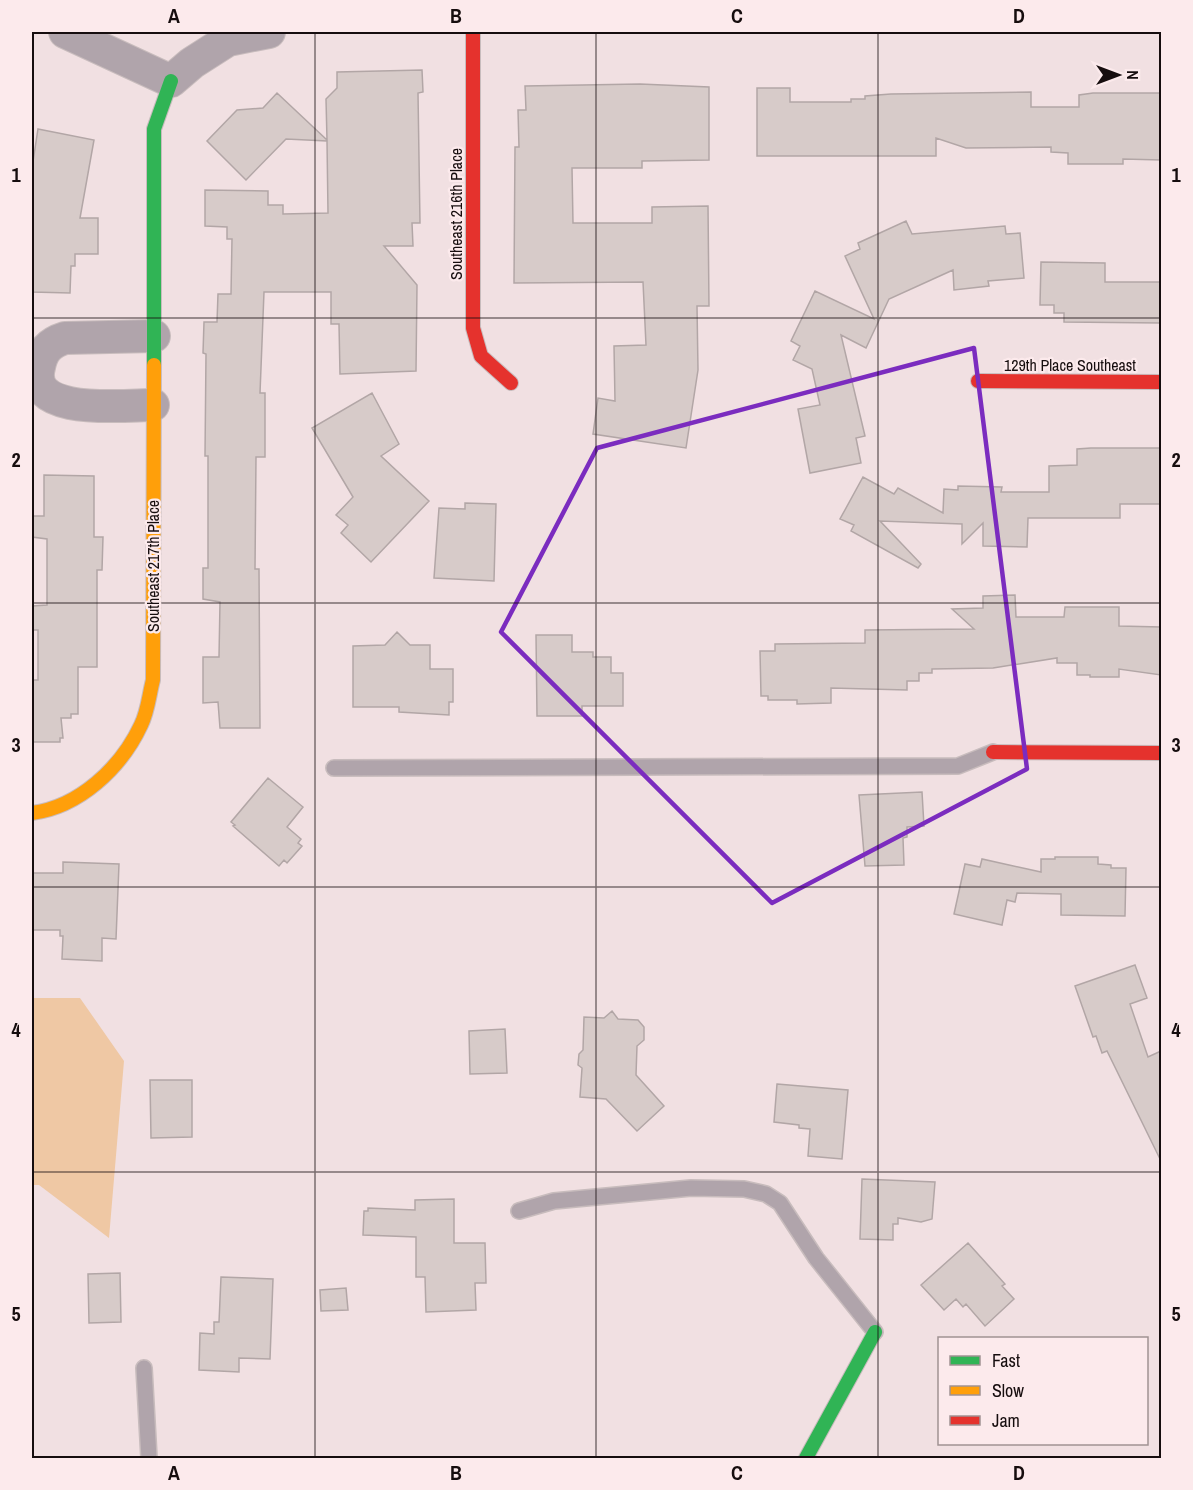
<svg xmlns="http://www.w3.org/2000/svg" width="1193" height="1490" viewBox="0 0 1193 1490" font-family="'Archivo Narrow',sans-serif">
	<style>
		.green { fill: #efc8a4 }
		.building { fill: #d7cbc9; stroke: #b2a6a6; stroke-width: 1.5 }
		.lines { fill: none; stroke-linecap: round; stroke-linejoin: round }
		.lane-casing { stroke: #c8bcbd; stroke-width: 18 }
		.street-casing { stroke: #c8bcbd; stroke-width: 34 }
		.fast-casing { stroke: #c8bcbd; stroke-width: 16 }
		.slow-casing { stroke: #c8bcbd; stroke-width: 16 }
		.jam-casing { stroke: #c8bcbd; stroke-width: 16 }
		.lane { stroke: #b0a4ab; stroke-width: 15 }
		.street { stroke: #b0a4ab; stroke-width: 32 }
		.fast { stroke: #30b455; stroke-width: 14 }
		.slow { stroke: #ff9f0a; stroke-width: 14 }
		.jam { stroke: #e5322d; stroke-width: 14 }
		.marked { fill: none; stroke: #7b2cbf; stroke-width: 4.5; stroke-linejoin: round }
		.grid { fill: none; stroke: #160d0e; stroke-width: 1.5; stroke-opacity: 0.55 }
		.labels { text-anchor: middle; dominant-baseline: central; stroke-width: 4.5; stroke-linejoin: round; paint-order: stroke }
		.street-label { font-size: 16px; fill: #160d0e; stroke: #fceaec }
		.neatline { fill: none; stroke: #160d0e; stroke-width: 2 }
		.grid-label { font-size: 20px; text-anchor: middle; font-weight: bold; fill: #160d0e }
	</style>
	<rect width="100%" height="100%" fill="#f1e0e2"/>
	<path class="green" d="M 32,998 L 80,998 L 124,1061 L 109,1238 L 39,1185 L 32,1185 Z"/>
	<path class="building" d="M 422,70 L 423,92 L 418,93 L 420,223 L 412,223 L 413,246 L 384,246 L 417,285 L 416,371 L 340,374 L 339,324 L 331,324 L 331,292 L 264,292 L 260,393 L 265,393 L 265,457 L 256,457 L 255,569 L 259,569 L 260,728 L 220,728 L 218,702 L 203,703 L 203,657 L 219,657 L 220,602 L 203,599 L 203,568 L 208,568 L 208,456 L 205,456 L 206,354 L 203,353 L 204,322 L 217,322 L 218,294 L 231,294 L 232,239 L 227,239 L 227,227 L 205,226 L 205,190 L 268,191 L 268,205 L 283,205 L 283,214 L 328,213 L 327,141 L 286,139 L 246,180 L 207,141 L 237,110 L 263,108 L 277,93 L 327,140 L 326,99 L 337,88 L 337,72 Z
		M 640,84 L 709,87 L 709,160 L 642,161 L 642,168 L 572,168 L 573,223 L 652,223 L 652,207 L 708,206 L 709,306 L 697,306 L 698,370 L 686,448 L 593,434 L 598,398 L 615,401 L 614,346 L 646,345 L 643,282 L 514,283 L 515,147 L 519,147 L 518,110 L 526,110 L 525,86 Z
		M 757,88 L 790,88 L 790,102 L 851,102 L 851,99 L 865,99 L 865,96 L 891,94 L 1031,92 L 1031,107 L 1079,107 L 1079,95 L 1093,93 L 1161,93 L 1161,160 L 1123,159 L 1123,164 L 1068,164 L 1068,153 L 1051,152 L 1051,147 L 966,148 L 936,138 L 936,156 L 757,156 Z
		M 38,129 L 94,140 L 80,218 L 98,218 L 98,254 L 75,254 L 75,266 L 71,266 L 70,293 L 32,292 L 32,168 Z
		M 906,221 L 912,234 L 1005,226 L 1006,234 L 1020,233 L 1024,278 L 988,281 L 989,286 L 954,290 L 953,270 L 889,299 L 866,348 L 841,335 L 865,436 L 856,438 L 861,463 L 810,473 L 798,409 L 820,405 L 812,369 L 793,360 L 800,346 L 791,341 L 815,291 L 874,319 L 845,256 L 860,249 L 858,243 Z
		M 1041,262 L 1105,263 L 1105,282 L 1161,282 L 1161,323 L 1064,322 L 1064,313 L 1054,313 L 1054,305 L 1040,305 Z
		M 372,393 L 399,444 L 381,456 L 429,501 L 371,562 L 341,533 L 348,525 L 336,515 L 353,497 L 312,428 Z
		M 1091,448 L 1161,448 L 1161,504 L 1120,504 L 1120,518 L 1028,518 L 1027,547 L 983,546 L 983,523 L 962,544 L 962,524 L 880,521 L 921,564 L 918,568 L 851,531 L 854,525 L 840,519 L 863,477 L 894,494 L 898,488 L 943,513 L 944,489 L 958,490 L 958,486 L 1002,487 L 1001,492 L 1049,492 L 1049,466 L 1077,465 L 1077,449 Z
		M 44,475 L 94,476 L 94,537 L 103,537 L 102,570 L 97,570 L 97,667 L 78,667 L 78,714 L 71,714 L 71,718 L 61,718 L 63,738 L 60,738 L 60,742 L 32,742 L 32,680 L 38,680 L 38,630 L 32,630 L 32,606 L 47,605 L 47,539 L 32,537 L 32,516 L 44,516 Z
		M 465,503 L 496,504 L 494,581 L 434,578 L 439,508 L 465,509 Z
		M 1015,595 L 1016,617 L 1064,617 L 1065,607 L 1119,607 L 1119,626 L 1161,627 L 1161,675 L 1119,669 L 1119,677 L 1090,677 L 1090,675 L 1077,675 L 1077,663 L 1057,663 L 1057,658 L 993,668 L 932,669 L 932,673 L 919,673 L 919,681 L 907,681 L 907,690 L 831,688 L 831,703 L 797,704 L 797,700 L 768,700 L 768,696 L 761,696 L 760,651 L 775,651 L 775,644 L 865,643 L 865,630 L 974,629 L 952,609 L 983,608 L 983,596 Z
		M 397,632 L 410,645 L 430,645 L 430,669 L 453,669 L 453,702 L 449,702 L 449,715 L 399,712 L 399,707 L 353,707 L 353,646 L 385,645 Z
		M 536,635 L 572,635 L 572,652 L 593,652 L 593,657 L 611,657 L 611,673 L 623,673 L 623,706 L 582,706 L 582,716 L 537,716 Z
		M 268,778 L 303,807 L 287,827 L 301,839 L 298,843 L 302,846 L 287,863 L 284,860 L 279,866 L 233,826 L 235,825 L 231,822 Z
		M 922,792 L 924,826 L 907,827 L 907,837 L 903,838 L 904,865 L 865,866 L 859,795 Z
		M 1055,857 L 1098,857 L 1098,864 L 1111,865 L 1111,868 L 1126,868 L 1125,916 L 1061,915 L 1061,894 L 1017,893 L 1015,902 L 1007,900 L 1002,925 L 954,914 L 965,864 L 980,867 L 982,859 L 1041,872 L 1041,859 L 1055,859 Z
		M 63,862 L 119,864 L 116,939 L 102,938 L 102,961 L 62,959 L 63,936 L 60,936 L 60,930 L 32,930 L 32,873 L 63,873 Z
		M 1135,965 L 1147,998 L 1130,1004 L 1148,1057 L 1161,1051 L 1161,1161 L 1107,1051 L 1102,1053 L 1096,1036 L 1093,1037 L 1075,986 Z
		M 612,1011 L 618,1019 L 638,1020 L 644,1027 L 644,1040 L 637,1046 L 636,1075 L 664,1106 L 637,1131 L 606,1099 L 580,1097 L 582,1068 L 578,1065 L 579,1054 L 583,1050 L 584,1017 L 604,1018 Z
		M 505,1029 L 507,1073 L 470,1074 L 469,1031 Z
		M 150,1080 L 192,1080 L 192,1137 L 151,1138 Z
		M 777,1084 L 848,1090 L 842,1159 L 808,1156 L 810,1129 L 799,1128 L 799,1125 L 774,1122 Z
		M 862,1179 L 935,1182 L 932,1219 L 921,1222 L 898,1218 L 898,1224 L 893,1224 L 893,1240 L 860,1239 Z
		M 454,1199 L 454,1243 L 485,1243 L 486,1283 L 475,1283 L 476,1310 L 426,1312 L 425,1277 L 416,1277 L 416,1237 L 363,1235 L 364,1211 L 368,1211 L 368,1208 L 415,1210 L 415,1200 Z
		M 968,1243 L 1005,1284 L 1002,1286 L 1014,1299 L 985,1326 L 966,1304 L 963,1307 L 956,1299 L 944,1310 L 921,1285 Z
		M 120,1273 L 121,1322 L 89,1323 L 88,1274 Z
		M 221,1277 L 273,1279 L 270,1359 L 239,1358 L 239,1372 L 199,1370 L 200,1333 L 214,1334 L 214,1322 L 219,1322 Z
		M 346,1288 L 348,1310 L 321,1311 L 320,1290 Z"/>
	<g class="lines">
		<g class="lane-casing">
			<path id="lane" d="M 334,768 L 958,766 L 993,752
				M 519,1211 L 554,1201 L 691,1188 L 744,1189 L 766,1194 L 780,1203 L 816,1258 L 875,1332
				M 144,1368 L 149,1458"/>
		</g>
		<g class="street-casing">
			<path id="street" d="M 65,32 L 171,81 L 192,63 L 228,40 L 269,32
				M 153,405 C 125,405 26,417 39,367 C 42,351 49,343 65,338 L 154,336"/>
		</g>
		<g class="fast-casing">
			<path id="fast" d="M 154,365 L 154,129 L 171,81
				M 806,1458 L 875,1332"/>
		</g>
		<g class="slow-casing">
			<path id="slow" d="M 32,813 C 79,807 121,768 141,725 C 148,711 149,695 153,680 L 154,365"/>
		</g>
		<g class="jam-casing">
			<path id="jam" d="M 473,32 L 473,328 L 481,356 L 511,383
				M 978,381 L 1162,382
				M 993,752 L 1162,753"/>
		</g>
		<use href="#lane" class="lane"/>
		<use href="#street" class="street"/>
		<use href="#fast" class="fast"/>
		<use href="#slow" class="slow"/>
		<use href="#jam" class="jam"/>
	</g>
	<path class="marked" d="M 974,348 L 1027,769 L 772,903 L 501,632 L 597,448 Z"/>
	<path class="grid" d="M 315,32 L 315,1458M 596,32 L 596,1458M 878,32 L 878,1458M 32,318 L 1162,318M 32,603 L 1162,603M 32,887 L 1162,887M 32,1172 L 1162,1172"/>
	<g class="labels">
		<g class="street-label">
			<text transform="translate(456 214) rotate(-90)">Southeast 216th Place</text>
			<text x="1070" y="365">129th Place Southeast</text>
			<text transform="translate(153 566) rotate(-90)">Southeast 217th Place</text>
		</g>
	</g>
	<rect width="1193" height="1490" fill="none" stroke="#fceaec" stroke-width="66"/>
	<rect x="938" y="1337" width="210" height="108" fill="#fceaec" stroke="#a09293" stroke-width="1.5"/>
	<rect x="950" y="1356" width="30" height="9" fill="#30b455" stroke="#a09293" stroke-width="1.5"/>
	<text x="992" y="1367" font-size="18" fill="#160d0e">Fast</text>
	<rect x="950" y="1386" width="30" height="9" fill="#ff9f0a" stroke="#a09293" stroke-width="1.5"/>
	<text x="992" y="1397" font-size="18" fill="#160d0e">Slow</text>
	<rect x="950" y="1416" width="30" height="9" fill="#e5322d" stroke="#a09293" stroke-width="1.5"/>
	<text x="992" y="1427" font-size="18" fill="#160d0e">Jam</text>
	<g transform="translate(1118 75) rotate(90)" stroke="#fceaec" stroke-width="4.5" paint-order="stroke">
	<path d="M0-4.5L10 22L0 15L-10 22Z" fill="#160d0e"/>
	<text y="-9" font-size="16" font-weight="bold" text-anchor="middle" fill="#160d0e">N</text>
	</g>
	<rect x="33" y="33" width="1127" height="1424" class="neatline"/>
	<g class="grid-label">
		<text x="174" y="23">A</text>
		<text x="456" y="23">B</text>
		<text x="737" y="23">C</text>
		<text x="1019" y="23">D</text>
		<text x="16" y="182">1</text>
		<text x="1176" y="182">1</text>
		<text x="16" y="467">2</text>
		<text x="1176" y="467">2</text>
		<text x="16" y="752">3</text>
		<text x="1176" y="752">3</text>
		<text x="16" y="1037">4</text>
		<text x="1176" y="1037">4</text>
		<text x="16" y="1321">5</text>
		<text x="1176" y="1321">5</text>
		<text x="174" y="1480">A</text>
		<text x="456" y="1480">B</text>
		<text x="737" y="1480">C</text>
		<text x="1019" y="1480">D</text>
	</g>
</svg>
